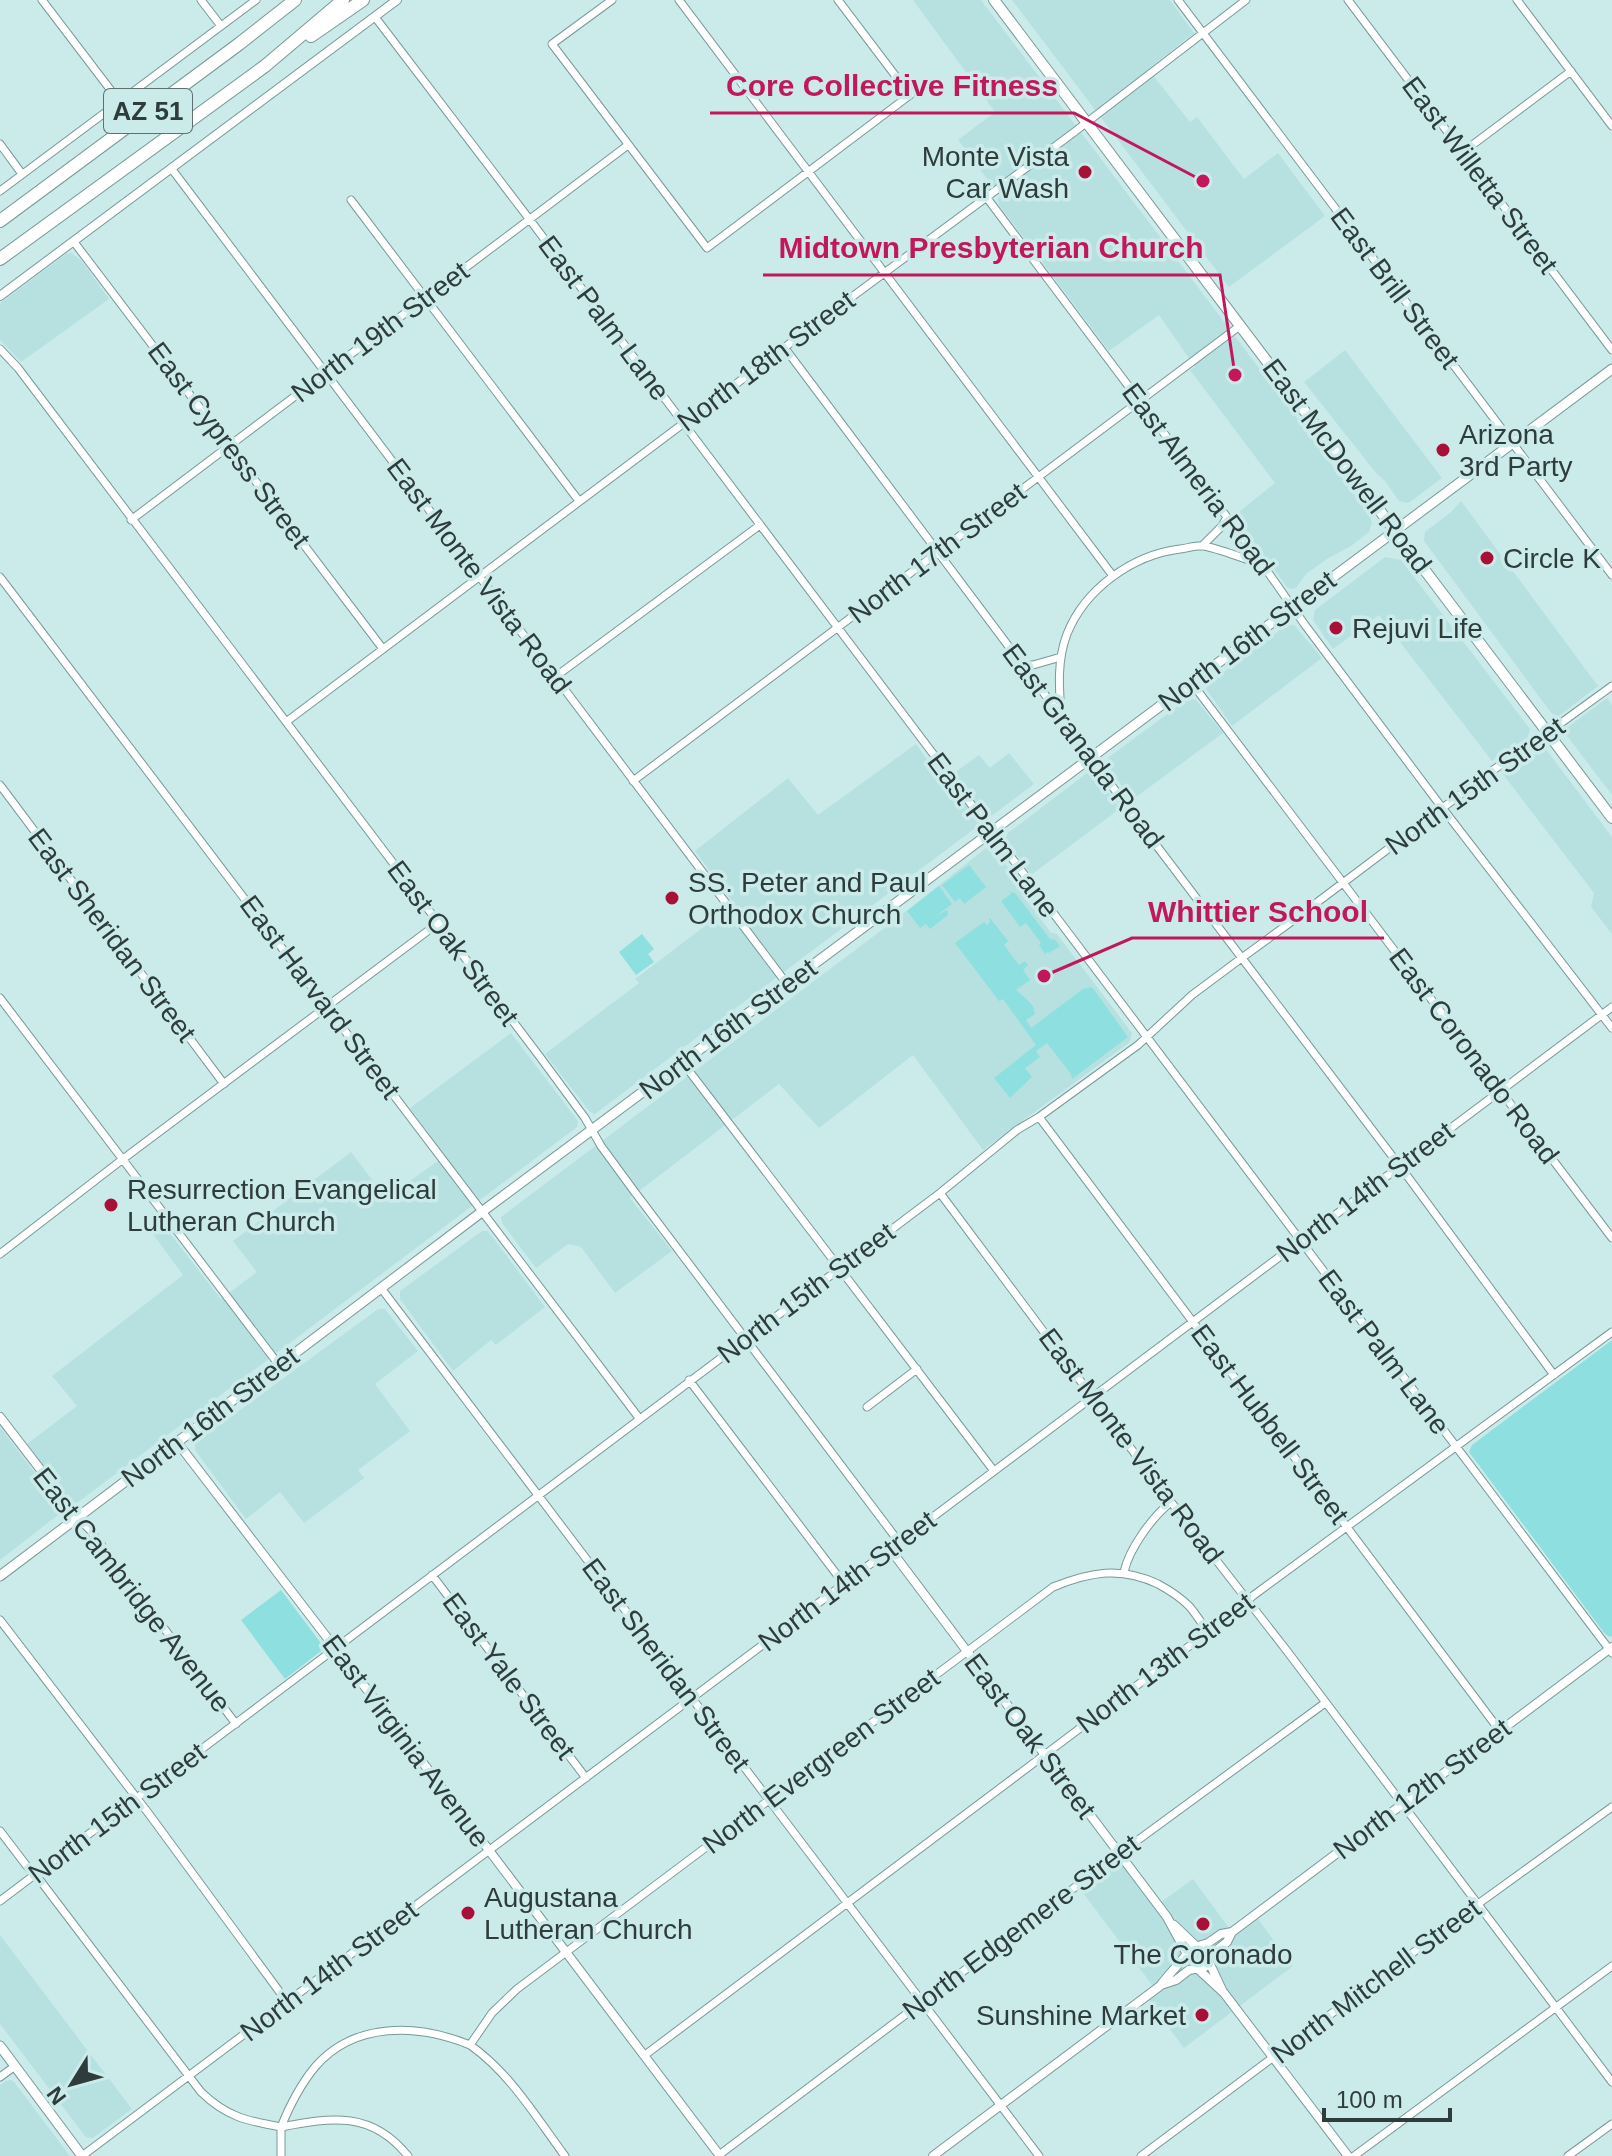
<svg xmlns="http://www.w3.org/2000/svg" width="1612" height="2156" viewBox="0 0 1612 2156" font-family="Arial,sans-serif">
	<style>
		.built { fill: #b7e1e1 }
		.green { fill: #8edfdf }
		.lines { fill: none; stroke-linecap: round; stroke-linejoin: round }
		.minor-casing { stroke: #7a9898; stroke-width: 9 }
		.tertiary-casing { stroke: #7a9898; stroke-width: 10 }
		.secondary-casing { stroke: #7a9898; stroke-width: 11 }
		.primary-casing { stroke: #7a9898; stroke-width: 12 }
		.motorway-casing { stroke: #7a9898; stroke-width: 14 }
		.minor { stroke: #fff; stroke-width: 7 }
		.tertiary { stroke: #fff; stroke-width: 8 }
		.secondary { stroke: #fff; stroke-width: 9 }
		.primary { stroke: #fff; stroke-width: 10 }
		.motorway { stroke: #fff; stroke-width: 12 }
		.poi-dot { fill: #a81037; stroke: #cbebeb; stroke-width: 3 }
		.labels { text-anchor: middle; dominant-baseline: central; stroke-width: 7; stroke-linejoin: round; paint-order: stroke }
		.shield { fill: #cbebeb; stroke: #5e7070; stroke-width: 2 }
		.shield-label { font-size: 26px; font-weight: bold; fill: #2f3c3c }
		.poi-label { font-size: 28px; fill: #2f3c3c; stroke: #cbebeb; text-anchor: start }
		.street-label { font-size: 28px; fill: #2f3c3c; stroke: #cbebeb }
		.leader { fill: none; stroke: #c2185b; stroke-width: 3 }
		.callout-dot { fill: #c2185b; stroke: #cbebeb; stroke-width: 3 }
		.callout-label { font-size: 30px; text-anchor: middle; font-weight: bold; fill: #c2185b; stroke: #cbebeb; stroke-width: 7; stroke-linejoin: round; paint-order: stroke }
	</style>
	<rect width="100%" height="100%" fill="#cbebeb"/>
	<path class="built" d="M 913,0 L 981,0 L 1370,515 L 1372,523 L 1369,532 L 1351,546 L 1327,559 L 1306,574 L 1296,588 L 1292,589 L 1287,587 L 1234,516 L 1275,483 L 1190,370 L 1195,367 L 1159,315 L 1109,351 L 999,205 L 998,200 L 1000,196 L 958,140 L 995,112 Z
		M 1012,0 L 1170,0 L 1194,33 L 1148,69 L 1190,122 L 1197,117 L 1244,179 L 1278,153 L 1325,216 L 1229,287 Z
		M 71,253 L 81,260 L 109,299 L 21,362 L 0,340 L 0,303 L 66,254 Z
		M 1345,350 L 1442,478 L 1410,502 L 1406,503 L 1399,501 L 1385,481 L 1376,473 L 1304,382 Z
		M 1461,501 L 1598,686 L 1559,716 L 1552,714 L 1424,541 L 1425,532 L 1451,512 Z
		M 1385,557 L 1401,560 L 1530,729 L 1528,737 L 1492,761 L 1379,615 L 1333,649 L 1313,620 L 1315,610 Z
		M 1288,624 L 1295,626 L 1322,658 L 1232,726 L 1206,689 L 1209,683 Z
		M 1189,698 L 1196,700 L 1223,733 L 1132,800 L 1106,764 L 1109,757 Z
		M 1607,698 L 1612,705 L 1612,795 L 1567,736 L 1568,727 Z
		M 916,744 L 943,781 L 979,755 L 990,768 L 1009,753 L 1034,784 L 595,1114 L 590,1112 L 545,1054 L 639,983 L 635,979 L 734,904 L 695,851 L 788,778 L 818,815 Z
		M 1545,748 L 1612,837 L 1612,934 L 1591,907 L 1594,893 L 1502,773 Z
		M 1087,773 L 1094,775 L 1121,808 L 1031,875 L 1005,839 L 1008,833 Z
		M 986,848 L 994,849 L 1022,886 L 1021,892 L 1051,933 L 1057,934 L 1132,1033 L 1130,1042 L 983,1150 L 913,1055 L 819,1128 L 779,1084 L 630,1198 L 672,1251 L 615,1293 L 581,1247 L 568,1244 L 536,1268 L 502,1223 L 501,1217 L 891,923 Z
		M 511,1033 L 578,1121 L 577,1127 L 77,1503 L 70,1502 L 27,1444 L 77,1406 L 52,1376 L 183,1275 L 150,1230 L 161,1222 L 221,1299 L 257,1272 L 233,1241 L 351,1152 L 386,1198 L 445,1156 L 410,1108 Z
		M 482,1231 L 488,1231 L 545,1307 L 496,1345 L 491,1340 L 453,1371 L 400,1299 L 400,1291 Z
		M 378,1309 L 385,1309 L 418,1351 L 375,1384 L 410,1431 L 358,1470 L 364,1478 L 304,1523 L 280,1492 L 246,1519 L 195,1450 L 195,1443 Z
		M 0,1427 L 60,1506 L 62,1512 L 0,1560 Z
		M 1119,1854 L 1157,1905 L 1193,1879 L 1232,1932 L 1255,1915 L 1293,1966 L 1184,2048 L 1146,1997 L 1155,1989 L 1077,1885 Z
		M 0,1935 L 132,2109 L 93,2138 L 88,2138 L 85,2136 L 0,2024 Z
		M 11,2080 L 15,2083 L 70,2156 L 0,2156 L 0,2085 L 6,2081 Z"/>
	<path class="green" d="M 969,865 L 986,887 L 964,904 L 960,898 L 955,902 L 942,885 Z
		M 939,886 L 952,904 L 936,916 L 947,910 L 948,915 L 930,929 L 926,924 L 920,928 L 907,911 Z
		M 1010,892 L 1015,893 L 1050,939 L 1055,940 L 1060,946 L 1049,953 L 1048,952 L 1045,954 L 1039,945 L 1041,943 L 1026,923 L 1020,927 L 1001,901 L 1011,894 Z
		M 990,918 L 1008,941 L 1004,945 L 1019,965 L 1025,961 L 1028,965 L 1023,970 L 1030,980 L 1016,990 C 1024,998 1034,1002 1035,1014 L 1026,1020 L 1031,1028 L 1083,989 L 1092,987 L 1128,1037 L 1072,1079 L 1071,1074 L 1047,1043 L 1036,1051 L 1040,1057 L 1025,1068 L 1032,1077 L 1010,1098 L 994,1078 L 1036,1045 L 1003,999 L 999,1001 L 955,943 L 984,922 L 987,925 L 990,922 L 989,919 Z
		M 642,934 L 654,949 L 648,954 L 654,962 L 636,975 L 619,952 Z
		M 1612,1340 L 1612,1636 L 1610,1637 L 1605,1634 L 1469,1452 L 1472,1445 Z
		M 281,1590 L 323,1646 L 321,1651 L 285,1679 L 241,1620 Z"/>
	<g class="lines">
		<g class="minor-casing">
			<path id="minor" d="M 42,0 L 119,101
				M 201,0 L 221,26
				M 612,0 L 552,44 L 707,248 L 910,95 L 838,0
				M 679,0 L 1113,576
				M 1178,0 L 1612,575
				M 1348,0 L 1612,350
				M 1517,0 L 1612,126
				M 375,17 L 530,220 L 1612,1653
				M 0,144 L 22,174
				M 1463,152 L 1571,71
				M 171,168 L 787,984
				M 0,191 L 256,0
				M 987,198 L 1263,565 L 1305,625 L 1437,801 L 1612,1028
				M 351,200 L 579,501
				M 74,242 L 383,649
				M 784,347 L 1061,716 L 1128,808 L 1405,1173 L 1554,1375
				M 0,349 L 18,368 L 540,1057 L 585,1118 L 601,1146 L 634,1191 L 899,1542
				M 131,520 L 628,145
				M 1202,546 L 1222,526 L 1227,517
				M 0,577 L 639,1418
				M 1023,665 L 1033,665 L 1061,657
				M 555,677 L 760,525
				M 1191,682 L 1612,1238
				M 1061,714 C 1059,687 1057,660 1067,634 C 1085,589 1132,555 1180,549 C 1188,548 1197,545 1204,546 C 1224,550 1244,559 1263,565
				M 286,722 L 833,311 L 1073,133 L 1246,0
				M 633,781 L 1241,325
				M 0,785 L 224,1084
				M 0,998 L 279,1365
				M 683,1063 L 994,1471
				M 1039,1117 L 1500,1731
				M 940,1193 L 1171,1502 L 1287,1651 L 1612,2082
				M 0,1254 L 123,1159 L 437,924
				M 381,1288 L 1039,2156
				M 689,1380 L 844,1584
				M 867,1407 L 917,1369
				M 77,1517 L 90,1530 L 236,1724
				M 1124,1572 C 1129,1549 1152,1517 1171,1502
				M 432,1575 L 586,1778
				M 0,1620 L 149,1814 L 287,2002
				M 0,1831 L 26,1865 L 36,1875 L 201,2092 C 227,2117 247,2121 281,2127 L 281,2156
				M 0,1901 L 940,1193 L 1017,1130 L 1039,1117 L 1138,1045 L 1192,995 L 1243,957 L 1295,919 L 1493,770 L 1532,744 L 1612,686
				M 470,2045 C 510,2073 536,2117 565,2156
				M 645,2055 L 1208,1632 L 1254,1595 L 1612,1332
				M 0,2077 L 15,2066
				M 281,2127 C 290,2105 300,2085 315,2067 C 355,2021 418,2024 470,2045 L 492,2013 L 517,1989 L 1053,1587 C 1090,1572 1121,1566 1158,1584 C 1169,1590 1180,1597 1189,1606 C 1196,1614 1202,1624 1208,1632
				M 281,2127 C 332,2117 372,2111 408,2156
				M 719,2155 L 1119,1854 L 1325,1703
				M 82,2156 L 1612,1007
				M 1141,2156 L 1478,1904 L 1612,1807
				M 1354,2156 L 1612,1966
				M 1568,2156 L 1612,2124"/>
		</g>
		<g class="tertiary-casing">
			<path id="tertiary" d="M 0,296 L 397,0
				M 0,1417 L 77,1517
				M 177,1442 L 411,1747 L 720,2156
				M 890,1549 L 1167,1917 L 1187,1954
				M 1174,1925 L 1196,1946
				M 1209,1962 L 1223,1992
				M 1198,1969 L 1224,1993 L 1348,2156
				M 1161,1985 L 1176,1980 L 1189,1970 L 1205,1967 L 1213,1953 L 1227,1942 L 1232,1932
				M 933,2156 L 1160,1986 C 1170,1972 1182,1962 1191,1948 L 1208,1943 L 1221,1934 L 1232,1932 L 1612,1647"/>
		</g>
		<g class="secondary-casing">
			<path id="secondary" d="M 0,1576 L 483,1211 L 1612,369
				M 0,2046 L 82,2156"/>
		</g>
		<g class="primary-casing">
			<path id="primary" d="M 994,0 L 1612,818"/>
		</g>
		<g class="motorway-casing">
			<path id="motorway" d="M 311,36 L 363,0
				M 0,221 L 239,44 L 295,0
				M 0,259 L 265,66 L 343,0"/>
		</g>
		<use href="#minor" class="minor"/>
		<use href="#tertiary" class="tertiary"/>
		<use href="#secondary" class="secondary"/>
		<use href="#primary" class="primary"/>
		<use href="#motorway" class="motorway"/>
	</g>
	<g class="poi-dot">
		<circle cx="1085" cy="172" r="8"/>
		<circle cx="1443" cy="450" r="8"/>
		<circle cx="1487" cy="558" r="8"/>
		<circle cx="1336" cy="628" r="8"/>
		<circle cx="672" cy="898" r="8"/>
		<circle cx="111" cy="1205" r="8"/>
		<circle cx="468" cy="1913" r="8"/>
		<circle cx="1203" cy="1924" r="8"/>
		<circle cx="1202" cy="2015" r="8"/>
	</g>
	<g class="labels">
		<rect class="shield" x="104" y="89" width="88" height="44" rx="6"/>
		<g class="shield-label">
			<text x="148" y="111">AZ 51</text>
		</g>
		<g class="poi-label">
			<text x="1069" y="156" text-anchor="end">Monte Vista<tspan x="1069" dy="32">Car Wash</tspan></text>
			<text x="1459" y="434">Arizona<tspan x="1459" dy="32">3rd Party</tspan></text>
			<text x="1503" y="558">Circle K</text>
			<text x="1352" y="628">Rejuvi Life</text>
			<text x="688" y="882">SS. Peter and Paul<tspan x="688" dy="32">Orthodox Church</tspan></text>
			<text x="127" y="1189">Resurrection Evangelical<tspan x="127" dy="32">Lutheran Church</tspan></text>
			<text x="484" y="1897">Augustana<tspan x="484" dy="32">Lutheran Church</tspan></text>
			<text x="1203" y="1954" text-anchor="middle">The Coronado</text>
			<text x="1186" y="2015" text-anchor="end">Sunshine Market</text>
		</g>
		<g class="street-label">
			<text transform="translate(1480 175) rotate(53)">East Willetta Street</text>
			<text transform="translate(1395 288) rotate(53)">East Brill Street</text>
			<text transform="translate(604 318) rotate(53)">East Palm Lane</text>
			<text transform="translate(380 332) rotate(-37)">North 19th Street</text>
			<text transform="translate(766 361) rotate(-37)">North 18th Street</text>
			<text transform="translate(229 445) rotate(53)">East Cypress Street</text>
			<text transform="translate(1347 466) rotate(53)">East McDowell Road</text>
			<text transform="translate(1198 479) rotate(53)">East Almeria Road</text>
			<text transform="translate(937 553) rotate(-37)">North 17th Street</text>
			<text transform="translate(479 576) rotate(53)">East Monte Vista Road</text>
			<text transform="translate(1247 641) rotate(-37)">North 16th Street</text>
			<text transform="translate(1083 746) rotate(53)">East Granada Road</text>
			<text transform="translate(1475 786) rotate(-36)">North 15th Street</text>
			<text transform="translate(993 835) rotate(53)">East Palm Lane</text>
			<text transform="translate(112 935) rotate(53)">East Sheridan Street</text>
			<text transform="translate(453 943) rotate(53)">East Oak Street</text>
			<text transform="translate(320 997) rotate(53)">East Harvard Street</text>
			<text transform="translate(728 1029) rotate(-37)">North 16th Street</text>
			<text transform="translate(1474 1056) rotate(53)">East Coronado Road</text>
			<text transform="translate(1365 1192) rotate(-37)">North 14th Street</text>
			<text transform="translate(806 1293) rotate(-37)">North 15th Street</text>
			<text transform="translate(1384 1352) rotate(53)">East Palm Lane</text>
			<text transform="translate(210 1417) rotate(-37)">North 16th Street</text>
			<text transform="translate(1270 1424) rotate(53)">East Hubbell Street</text>
			<text transform="translate(1131 1446) rotate(53)">East Monte Vista Road</text>
			<text transform="translate(847 1581) rotate(-37)">North 14th Street</text>
			<text transform="translate(132 1590) rotate(52)">East Cambridge Avenue</text>
			<text transform="translate(1165 1663) rotate(-37)">North 13th Street</text>
			<text transform="translate(666 1665) rotate(53)">East Sheridan Street</text>
			<text transform="translate(509 1676) rotate(53)">East Yale Street</text>
			<text transform="translate(1030 1736) rotate(53)">East Oak Street</text>
			<text transform="translate(406 1741) rotate(53)">East Virginia Avenue</text>
			<text transform="translate(821 1761) rotate(-37)">North Evergreen Street</text>
			<text transform="translate(1422 1789) rotate(-37)">North 12th Street</text>
			<text transform="translate(117 1813) rotate(-37)">North 15th Street</text>
			<text transform="translate(1021 1927) rotate(-37)">North Edgemere Street</text>
			<text transform="translate(329 1971) rotate(-37)">North 14th Street</text>
			<text transform="translate(1376 1981) rotate(-37)">North Mitchell Street</text>
		</g>
	</g>
	<path class="leader" d="M1203 181L1074 113H710M1235 375L1220 275H763M1044 976L1132 938H1384"/>
	<g class="callout-dot">
		<circle cx="1203" cy="181" r="8"/>
		<circle cx="1235" cy="375" r="8"/>
		<circle cx="1044" cy="976" r="8"/>
	</g>
	<g class="callout-label">
		<text x="892" y="96">Core Collective Fitness</text>
		<text x="991" y="258">Midtown Presbyterian Church</text>
		<text x="1258" y="922">Whittier School</text>
	</g>
	<g transform="translate(72 2084) rotate(233)" stroke="#cbebeb" stroke-width="6" paint-order="stroke">
	<path d="M0-6L14 30L0 20L-14 30Z" fill="#2f3c3c"/>
	<text y="-12" font-size="22" font-weight="bold" text-anchor="middle" fill="#2f3c3c">N</text>
	</g>
	<path d="M1324 2108v12h126v-12" fill="none" stroke="#2f3c3c" stroke-width="4"/>
	<text x="1336" y="2108" font-size="24" fill="#2f3c3c" stroke="#cbebeb" stroke-width="6" paint-order="stroke">100 m</text>
</svg>
